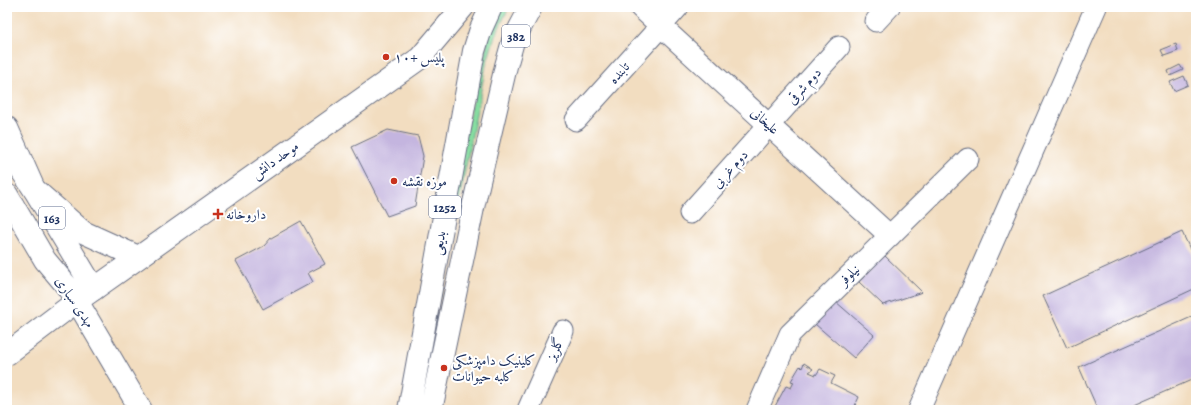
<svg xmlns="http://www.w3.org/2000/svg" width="1203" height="417" viewBox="0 0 1203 417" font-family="Alegreya,Amiri,serif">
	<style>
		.grass { fill: #87dea1; stroke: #518680 }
		.building { fill: #c4b5df }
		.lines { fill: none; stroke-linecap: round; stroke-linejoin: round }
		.minor-casing { stroke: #666c80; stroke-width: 23 }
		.secondary-casing { stroke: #666c80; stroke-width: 24 }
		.primary-casing { stroke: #666c80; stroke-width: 24 }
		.minor { stroke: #fff; stroke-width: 21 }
		.secondary { stroke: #fff; stroke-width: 22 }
		.primary { stroke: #fff; stroke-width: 22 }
		.poi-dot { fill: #c8321e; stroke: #fff; stroke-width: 1.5 }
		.labels { text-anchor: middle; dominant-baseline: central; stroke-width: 4; stroke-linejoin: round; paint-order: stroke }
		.shield { fill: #fff; stroke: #5f6d8e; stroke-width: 1 }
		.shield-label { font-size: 13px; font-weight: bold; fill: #1b2f5e }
		.poi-label { font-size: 14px; fill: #1b2f5e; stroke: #fff; text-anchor: start }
		.street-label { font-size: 14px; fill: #1b2f5e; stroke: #fff }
	</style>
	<rect width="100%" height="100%" fill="#fff"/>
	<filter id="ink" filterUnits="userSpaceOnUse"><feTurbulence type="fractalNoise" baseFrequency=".025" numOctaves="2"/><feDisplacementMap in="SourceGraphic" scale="8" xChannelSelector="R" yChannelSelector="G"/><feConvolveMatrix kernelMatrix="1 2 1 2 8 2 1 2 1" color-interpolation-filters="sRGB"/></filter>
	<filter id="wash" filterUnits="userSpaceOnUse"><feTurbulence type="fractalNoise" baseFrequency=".012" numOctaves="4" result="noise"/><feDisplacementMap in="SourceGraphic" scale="16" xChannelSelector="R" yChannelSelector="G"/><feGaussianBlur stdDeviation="0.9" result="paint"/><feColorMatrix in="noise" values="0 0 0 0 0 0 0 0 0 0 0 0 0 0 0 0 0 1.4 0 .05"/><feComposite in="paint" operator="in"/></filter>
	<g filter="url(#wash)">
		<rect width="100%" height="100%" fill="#f2ddc0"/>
		<path class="grass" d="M 496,7 L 509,7 L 495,36 L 486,65 L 440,297 L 455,173 Z"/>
		<g id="blocks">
			<path class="building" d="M 1176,44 L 1178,51 L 1164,56 L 1161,50 Z
				M 1180,65 L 1183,70 L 1170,76 L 1168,71 Z
				M 1184,76 L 1188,85 L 1174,91 L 1170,82 Z
				M 388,130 L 418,136 L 423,156 L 415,206 L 387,216 L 352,147 Z
				M 301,221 L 325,264 L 308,273 L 313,282 L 263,309 L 236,261 L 264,246 L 271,238 Z
				M 1182,232 L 1196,262 L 1196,288 L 1067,348 L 1043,296 Z
				M 884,255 L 922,292 L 883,305 L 859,282 Z
				M 835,301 L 874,335 L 854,358 L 815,324 Z
				M 1196,315 L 1196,378 L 1123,410 L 1098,410 L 1079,367 Z
				M 804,363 L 813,369 L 809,372 L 816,375 L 820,369 L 835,376 L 831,383 L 859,397 L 853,410 L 773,410 L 786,386 L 791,388 L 794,382 L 791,381 L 800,366 L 802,368 Z"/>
		</g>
	</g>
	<g filter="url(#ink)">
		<use href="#blocks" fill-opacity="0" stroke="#666c80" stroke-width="1"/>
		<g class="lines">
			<g class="minor-casing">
				<path id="minor" d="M 640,7 L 890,236
					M 876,21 L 889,7
					M 576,120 L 678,7
					M 690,213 L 839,47
					M 528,410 L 563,331
					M 757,410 L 790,334 L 968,159
					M 919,410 L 1096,7"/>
			</g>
			<g class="secondary-casing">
				<path id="secondary" d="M 7,128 L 34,189 L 83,232 L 138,257
					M 94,289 L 420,58 L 463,7
					M 7,354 L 77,301"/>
			</g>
			<g class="primary-casing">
				<path id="primary" d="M 7,149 L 34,189 L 94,289 L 77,301
					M 7,195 L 45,260 L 66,285 L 77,301 L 141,410
					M 409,410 L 474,51 L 481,29 L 491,7
					M 431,410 L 474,203 L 506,66 L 513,41 L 531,7"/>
			</g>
			<use href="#minor" class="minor"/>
			<use href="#secondary" class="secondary"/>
			<use href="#primary" class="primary"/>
		</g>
	</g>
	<g class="poi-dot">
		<circle cx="386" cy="57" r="4"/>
		<circle cx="394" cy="181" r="4"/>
		<path d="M216 208h4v4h4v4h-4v4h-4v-4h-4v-4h4z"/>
		<circle cx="444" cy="368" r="4"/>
	</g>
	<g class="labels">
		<g class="shield">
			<rect x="502" y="25" width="28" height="22" rx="3"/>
			<rect x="429" y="196" width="32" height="22" rx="3"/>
			<rect x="39" y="207" width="26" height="22" rx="3"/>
		</g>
		<g class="shield-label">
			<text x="516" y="36">382</text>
			<text x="445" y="207">1252</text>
			<text x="52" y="218">163</text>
		</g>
		<g class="poi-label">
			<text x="394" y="57">پلیس +۱۰</text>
			<text x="402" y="181">موزه نقشه</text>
			<text x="226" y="214">داروخانه</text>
			<text x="452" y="360">کلینیک دامپزشکی<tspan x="452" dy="16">کلبه حیوانات</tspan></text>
		</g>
		<g class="street-label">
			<text transform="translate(619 73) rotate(-48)">تابنده</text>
			<text transform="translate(804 86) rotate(-48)">دوم شرقی</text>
			<text transform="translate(765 121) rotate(42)">علیخانی</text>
			<text transform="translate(275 160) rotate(-35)">موحد دانش</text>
			<text transform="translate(730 169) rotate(-48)">دوم غربی</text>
			<text transform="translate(439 243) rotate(-80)">بدیعی</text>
			<text transform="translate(849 275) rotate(-44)">نیلوفر</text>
			<text transform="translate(75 302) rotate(56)">مهدی سباری</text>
			<text transform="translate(555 349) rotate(-66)">گلریز</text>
		</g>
	</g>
	<rect width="1203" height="417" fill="none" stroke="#fff" stroke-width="24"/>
</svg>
